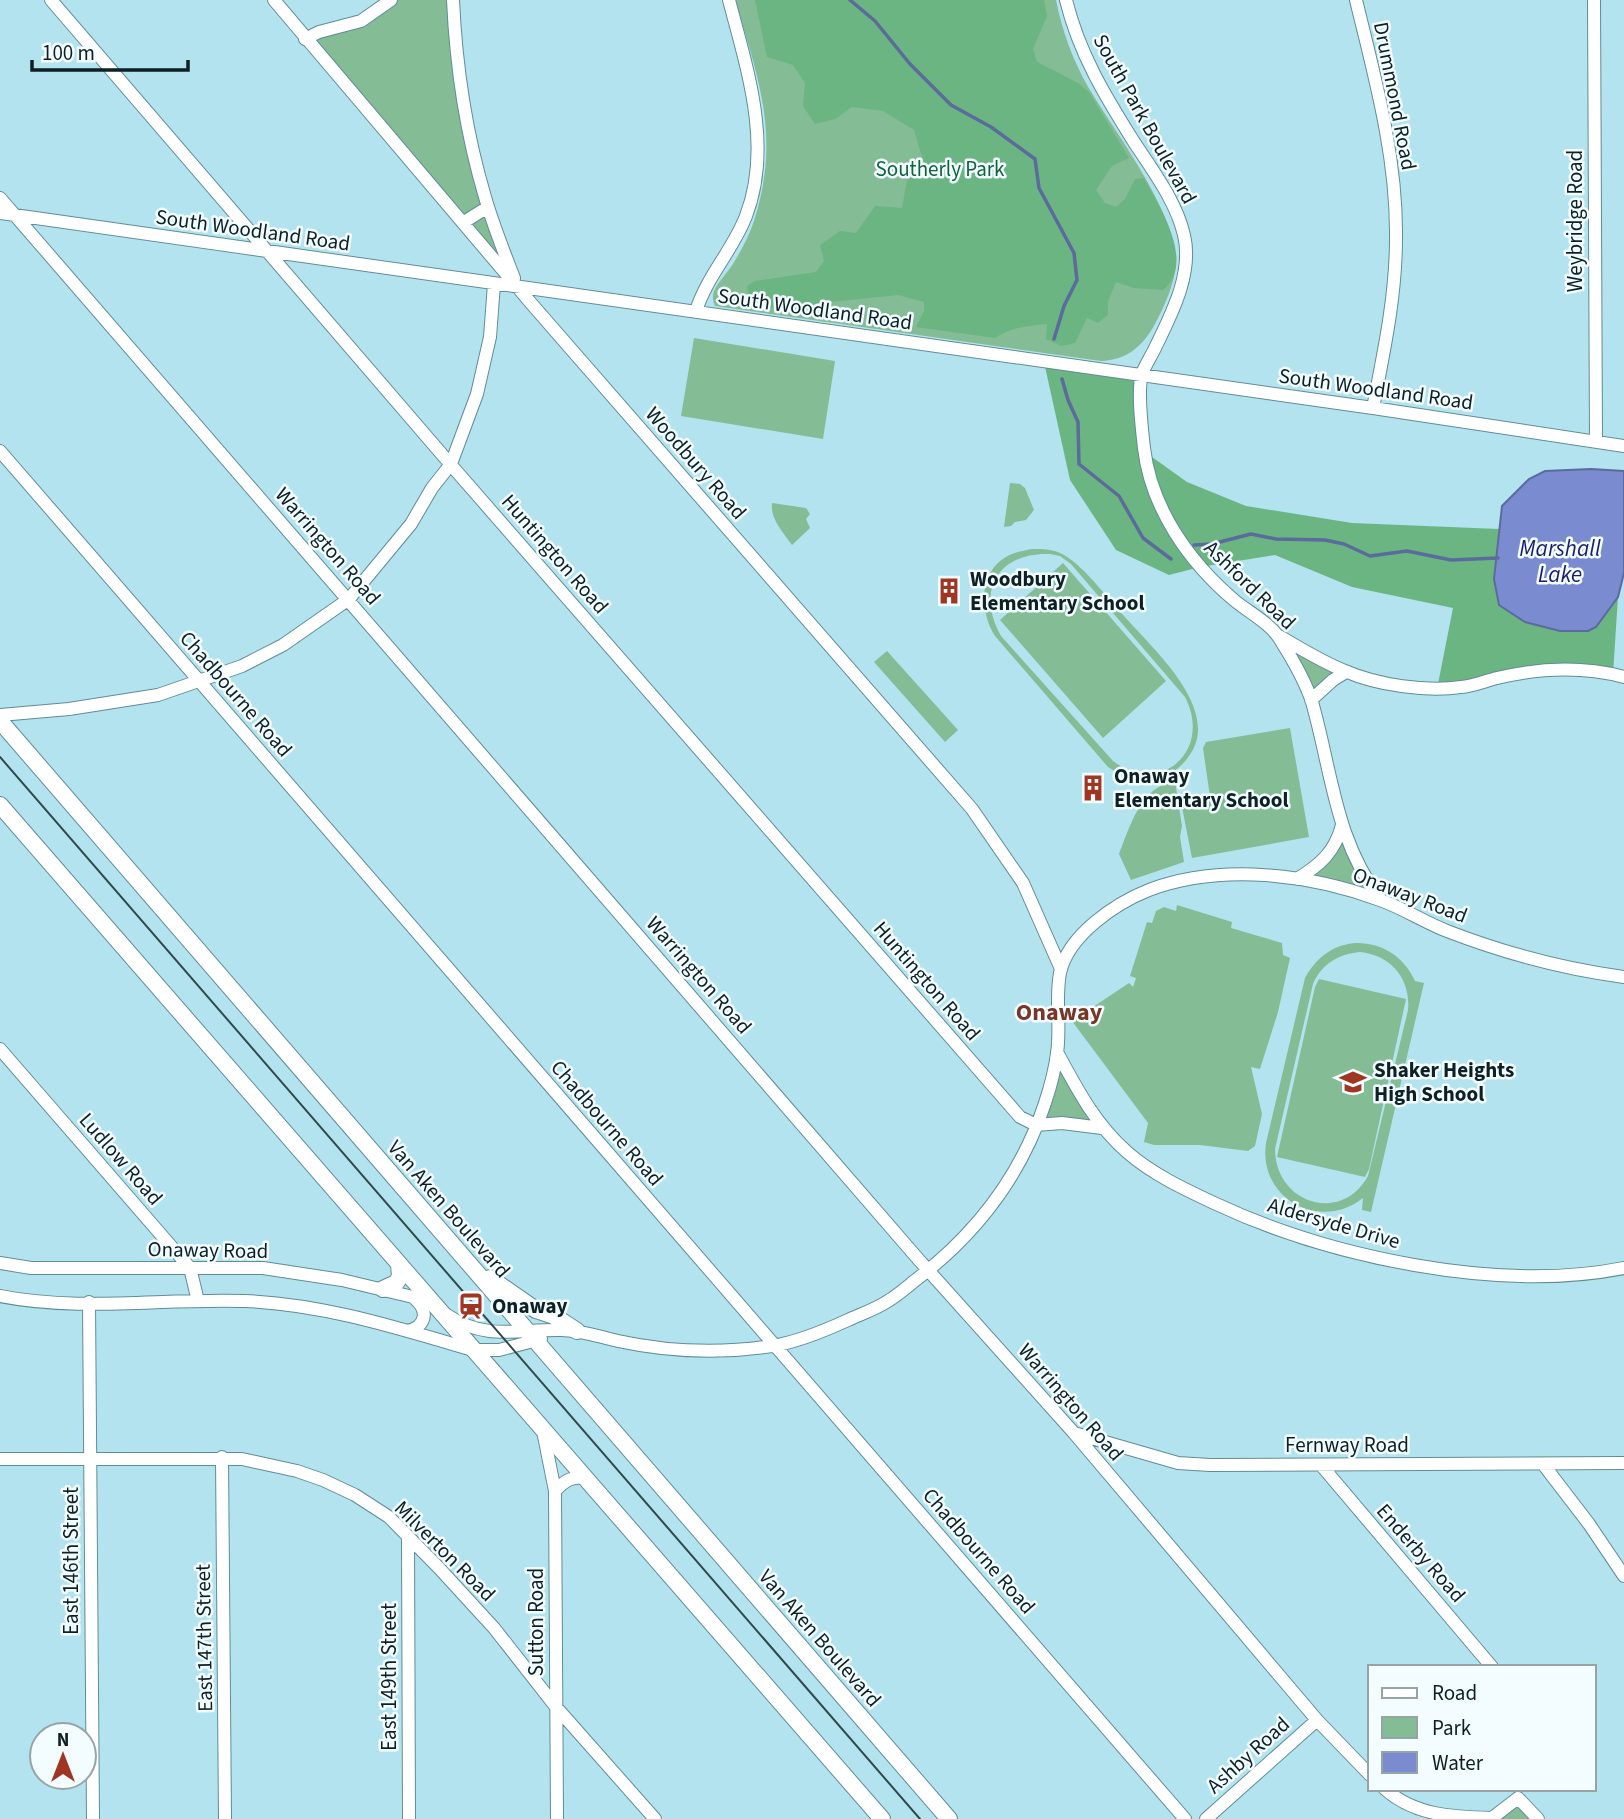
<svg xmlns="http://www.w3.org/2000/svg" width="1624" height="1819" viewBox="0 0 1624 1819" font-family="'Source Sans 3',sans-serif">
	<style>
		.green { fill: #84bc95; fill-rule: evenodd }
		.forest { fill: #6bb583 }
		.water { fill: #7b8bd0; stroke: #5a6b9c; stroke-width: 2 }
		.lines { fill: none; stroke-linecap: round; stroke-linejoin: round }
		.stream { stroke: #5a6b9c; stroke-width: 3.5 }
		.minor-casing { stroke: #5f8d97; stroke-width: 14 }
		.major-casing { stroke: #5f8d97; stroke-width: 18 }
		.minor { stroke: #fff; stroke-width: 12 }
		.major { stroke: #fff; stroke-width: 16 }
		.tram { stroke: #30494e; stroke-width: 2 }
		.labels { text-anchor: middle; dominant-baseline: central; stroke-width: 5; stroke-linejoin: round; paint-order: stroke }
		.street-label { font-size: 21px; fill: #0d2024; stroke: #f3fcff }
		.park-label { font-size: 21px; fill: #0f6537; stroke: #f3fcff }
		.poi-label { font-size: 21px; font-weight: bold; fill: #0d2024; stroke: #f3fcff; text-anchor: start }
		.water-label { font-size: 23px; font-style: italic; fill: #1b1c6c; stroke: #f3fcff }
		.quarter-label { font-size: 24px; font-weight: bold; fill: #7a3526; stroke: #f3fcff }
	</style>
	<rect width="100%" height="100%" fill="#b3e3ee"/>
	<path class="green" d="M 391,0 L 453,0 L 469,136 L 517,287 L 305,39 L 341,28 Z
		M 735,0 L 1056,0 C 1062,30 1072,58 1087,85 C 1112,128 1179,215 1176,264 C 1175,283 1164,307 1155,324 C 1143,346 1127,360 1101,361 L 715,306 C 713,301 712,297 714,291 C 719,281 727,273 733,264 C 741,251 749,236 754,221 C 781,137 759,80 735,0 Z
		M 694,338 L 835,361 L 823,439 L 681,416 Z
		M 1010,483 L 1020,484 L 1025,488 L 1034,510 L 1026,520 L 1015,522 L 1011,526 L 1004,527 Z
		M 772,503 L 806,508 L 810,514 L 806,519 L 810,528 L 792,545 C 783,532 770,519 772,503 Z
		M 1032,549 C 1043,549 1054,549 1064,555 C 1087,569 1105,596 1124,616 C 1152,648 1223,710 1189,756 C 1183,765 1175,772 1164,776 C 1145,783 1125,779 1108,767 L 995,636 C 980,613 978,573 1006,557 C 1014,552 1023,551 1032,549 ZM 1050,554 L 1060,556 L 1071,564 L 1185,697 C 1213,751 1160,797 1113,761 L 1001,636 C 976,592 997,552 1050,554 Z
		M 1063,563 L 1166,681 L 1103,738 L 1000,620 Z
		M 1278,636 L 1346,672 L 1311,700 Z
		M 887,651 L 958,730 L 945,742 L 874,662 Z
		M 1290,728 L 1309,837 L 1192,858 L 1181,802 L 1210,797 L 1203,748 L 1206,742 Z
		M 1175,781 L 1182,826 L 1180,837 L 1184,862 L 1131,880 L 1119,854 C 1130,826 1141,786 1175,781 Z
		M 1342,825 L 1381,900 L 1297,879 L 1315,868 Z
		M 1177,905 L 1232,922 L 1231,928 L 1282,943 L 1283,955 L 1290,958 L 1278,1012 L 1260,1069 L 1251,1067 L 1262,1114 L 1255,1146 L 1248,1151 L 1200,1145 L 1154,1145 L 1144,1142 L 1148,1123 L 1072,1021 L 1129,983 L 1133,987 L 1136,978 L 1130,976 L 1147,922 L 1152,923 L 1156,911 L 1164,907 L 1176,911 Z
		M 1357,943 C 1383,943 1404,957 1415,981 L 1424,983 L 1371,1212 L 1362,1210 L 1363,1198 C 1320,1232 1258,1199 1266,1143 L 1305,978 C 1316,958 1333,944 1357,943 ZM 1360,952 C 1391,955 1411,979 1408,1010 L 1368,1176 C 1341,1225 1275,1203 1275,1149 L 1313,984 C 1322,964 1338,954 1360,952 Z
		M 1319,979 L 1406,999 L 1369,1169 L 1365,1177 L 1277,1157 L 1315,987 Z
		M 1057,1052 L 1101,1128 L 1036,1125 Z
		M 1518,1798 L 1538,1819 L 1493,1819 Z"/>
	<path class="forest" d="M 755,0 L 1044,0 L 1047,16 L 1033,49 L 1037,62 L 1078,83 L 1089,92 L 1129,158 L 1112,166 L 1096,190 L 1105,203 L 1116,207 L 1125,199 L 1135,179 L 1144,178 C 1160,208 1196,262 1163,290 L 1134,288 L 1116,282 L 1108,301 L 1108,315 L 1098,323 L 1087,318 L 1075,343 L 1061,346 L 1046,339 L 1047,324 C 1028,326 1011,327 995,338 L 916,327 L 924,311 L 924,302 L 898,295 L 773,308 L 750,304 L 747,286 L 755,281 L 816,272 L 824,261 L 820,245 L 840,231 L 856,233 L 875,206 L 902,208 L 907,180 L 924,164 L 914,130 L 883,111 L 852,107 L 835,119 L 815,124 L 803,106 L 805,83 L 793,65 L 767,57 Z
		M 1044,362 L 1142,375 L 1145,452 L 1187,482 L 1246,506 L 1352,523 L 1499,529 L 1494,579 L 1499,605 L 1596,627 L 1618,597 L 1613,674 L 1591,671 L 1437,689 L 1453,608 L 1352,587 L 1275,555 L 1200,567 L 1169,575 L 1116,550 L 1070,480 Z"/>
	<path class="water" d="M 1591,469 L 1624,471 L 1624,573 L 1618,597 L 1596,627 L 1588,631 L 1560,631 L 1525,622 L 1499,605 L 1494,579 L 1502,506 L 1529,479 L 1545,471 Z"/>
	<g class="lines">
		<path class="stream" d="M 850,0 L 875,21 L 910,64 L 951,105 L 991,127 L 1035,159 L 1039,188 L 1074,253 L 1077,280 L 1064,306 L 1054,339
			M 1062,379 L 1068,400 L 1078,422 L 1079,464 L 1119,496 L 1143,538 L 1171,559
			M 1194,545 L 1212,544 L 1251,534 L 1276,539 L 1325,540 L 1344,544 L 1370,556 L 1407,551 L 1451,560 L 1498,558"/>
		<g class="minor-casing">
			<path id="minor" d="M 51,0 L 458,473 L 1020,1117 L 1036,1125
				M 274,0 L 530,302 L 972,809 L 1023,883 L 1061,969
				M 453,0 C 456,66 466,133 485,197 C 493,225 504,252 514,278
				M 1066,0 C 1079,53 1105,96 1134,142 C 1153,171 1176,201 1184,235 C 1193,273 1172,313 1156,346 C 1152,355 1145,365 1142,374 C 1137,391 1142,430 1144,448 C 1151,508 1189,562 1234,600 C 1248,612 1272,624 1281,641 C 1293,660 1305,680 1312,702 C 1332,772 1335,841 1381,900
				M 1356,0 C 1375,78 1397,157 1396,238 C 1396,296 1384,351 1373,408
				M 1594,0 L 1596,441
				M 305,39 L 319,32 L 361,21 L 391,0
				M 0,198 L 919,1260 L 1074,1433 L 1317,1720 L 1370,1775
				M 0,213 L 1373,408 L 1624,446
				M 464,222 L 488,207
				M 696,311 C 707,276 733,250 746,216 C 773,146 747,69 729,0
				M 0,451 L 1185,1819
				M 1279,636 C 1300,648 1322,662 1345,671 C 1377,685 1426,692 1461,687 C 1473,686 1485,681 1497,678 C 1539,668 1582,666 1624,677
				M 1311,700 L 1333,680 L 1346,672
				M 0,715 L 69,709 L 158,695 L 242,666 L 283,645 L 349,599 L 411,524 L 432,488 L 451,464 L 477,394 L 490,337 L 494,284
				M 1297,879 C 1320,865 1335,852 1342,825
				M 0,1049 L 190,1268 L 198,1301
				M 1057,1052 C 1077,1089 1095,1124 1127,1152 C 1152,1174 1184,1189 1214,1203 C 1329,1257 1498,1293 1624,1268
				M 1036,1125 L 1062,1123 L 1102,1128
				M 0,1263 L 31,1268 L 263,1268 L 342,1280 L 413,1297 L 432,1305
				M 0,1296 C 80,1312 164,1298 245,1301 C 323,1304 398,1328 473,1350 L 499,1350 L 541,1339
				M 89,1302 L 93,1819
				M 447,1315 C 486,1341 518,1329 561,1330 C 580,1330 600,1337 618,1341 C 669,1352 720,1354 772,1346 C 798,1342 824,1331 848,1320 C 861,1314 876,1309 888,1301 C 898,1295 908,1286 917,1279 C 977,1233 1021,1176 1045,1103 C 1050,1088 1055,1070 1057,1053 C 1061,1027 1055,999 1060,973 C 1068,935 1116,903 1149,890 C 1221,863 1309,874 1380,900 C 1403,908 1424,922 1447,931 C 1504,953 1563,969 1624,977
				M 408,1331 C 426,1326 429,1311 415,1299
				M 543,1431 L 555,1491 L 557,1819
				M 1074,1433 L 1178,1463 L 1210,1465 L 1624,1463
				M 222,1457 L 225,1819
				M 0,1459 L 242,1459 L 297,1471 L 323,1480 L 355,1495 L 389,1517 L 439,1568 L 494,1628 L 556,1707 L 655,1819
				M 1543,1464 L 1589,1524 L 1624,1576
				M 1321,1465 L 1492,1667
				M 555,1491 C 565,1480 572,1476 587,1478
				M 408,1536 L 409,1819
				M 1385,1789 C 1415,1816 1454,1817 1492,1818 L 1518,1798
				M 1518,1798 L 1538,1819
				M 1206,1819 L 1317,1720"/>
		</g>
		<g class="major-casing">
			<path id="major" d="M 0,721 L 949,1819
				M 0,805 L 882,1819
				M 490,1278 L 536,1310 L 554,1316 L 577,1331
				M 383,1289 L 396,1283 L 400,1277 L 399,1264"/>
		</g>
		<use href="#minor" class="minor"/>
		<use href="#major" class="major"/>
		<path class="tram" d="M 0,757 L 920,1819"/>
	</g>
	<defs>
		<g id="building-bare" transform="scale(2.1)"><path d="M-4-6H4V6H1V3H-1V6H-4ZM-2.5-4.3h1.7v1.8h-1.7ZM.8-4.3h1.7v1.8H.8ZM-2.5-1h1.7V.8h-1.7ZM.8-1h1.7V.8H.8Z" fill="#a03621" stroke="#f3fcff" stroke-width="2.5" paint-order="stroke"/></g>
		<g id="school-bare" transform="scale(2.1)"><path d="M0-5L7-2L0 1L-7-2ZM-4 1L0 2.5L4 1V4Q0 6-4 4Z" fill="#a03621" stroke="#f3fcff" stroke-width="2.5" paint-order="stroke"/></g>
		<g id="station-bare" transform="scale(2.1)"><path d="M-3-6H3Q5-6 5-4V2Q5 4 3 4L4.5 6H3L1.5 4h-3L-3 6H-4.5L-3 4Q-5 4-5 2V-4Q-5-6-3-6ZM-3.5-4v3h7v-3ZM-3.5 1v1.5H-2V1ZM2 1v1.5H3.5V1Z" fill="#a03621" stroke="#f3fcff" stroke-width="2.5" paint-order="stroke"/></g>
	</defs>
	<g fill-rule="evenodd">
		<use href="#building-bare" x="949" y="591"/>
		<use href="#building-bare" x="1093" y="788"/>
		<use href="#school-bare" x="1353" y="1082"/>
		<use href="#station-bare" x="471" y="1306"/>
	</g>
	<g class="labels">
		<g class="street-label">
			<text transform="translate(1395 96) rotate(79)">Drummond Road</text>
			<text transform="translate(1145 119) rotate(61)">South Park Boulevard</text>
			<text transform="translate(1575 221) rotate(-90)">Weybridge Road</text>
			<text transform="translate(253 230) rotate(8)">South Woodland Road</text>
			<text transform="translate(815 309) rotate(8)">South Woodland Road</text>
			<text transform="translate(1376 389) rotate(8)">South Woodland Road</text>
			<text transform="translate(696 463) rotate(49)">Woodbury Road</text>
			<text transform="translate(328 546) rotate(49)">Warrington Road</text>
			<text transform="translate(555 554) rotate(49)">Huntington Road</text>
			<text transform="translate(1250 585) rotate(44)">Ashford Road</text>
			<text transform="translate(236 694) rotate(49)">Chadbourne Road</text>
			<text transform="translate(1410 895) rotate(21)">Onaway Road</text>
			<text transform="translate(699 975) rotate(49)">Warrington Road</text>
			<text transform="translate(927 981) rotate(49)">Huntington Road</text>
			<text transform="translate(607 1123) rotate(49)">Chadbourne Road</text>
			<text transform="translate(121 1159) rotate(49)">Ludlow Road</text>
			<text transform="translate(449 1209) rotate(49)">Van Aken Boulevard</text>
			<text transform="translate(1334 1223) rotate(16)">Aldersyde Drive</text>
			<text transform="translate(208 1250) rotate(1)">Onaway Road</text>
			<text transform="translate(1071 1402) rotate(49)">Warrington Road</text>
			<text x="1347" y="1445">Fernway Road</text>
			<text transform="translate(445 1551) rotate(45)">Milverton Road</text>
			<text transform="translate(979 1551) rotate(49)">Chadbourne Road</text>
			<text transform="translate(1421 1553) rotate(49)">Enderby Road</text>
			<text transform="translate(71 1561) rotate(-90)">East 146th Street</text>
			<text transform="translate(536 1622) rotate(-90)">Sutton Road</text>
			<text transform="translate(204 1638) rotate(-91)">East 147th Street</text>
			<text transform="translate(820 1638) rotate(49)">Van Aken Boulevard</text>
			<text transform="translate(389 1677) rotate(-90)">East 149th Street</text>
			<text transform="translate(1248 1755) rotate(-42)">Ashby Road</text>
		</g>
		<g class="park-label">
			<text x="940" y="169">Southerly Park</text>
		</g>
		<g class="poi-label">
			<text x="970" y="579">Woodbury<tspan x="970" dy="24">Elementary School</tspan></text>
			<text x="1114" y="776">Onaway<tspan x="1114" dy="24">Elementary School</tspan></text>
			<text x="1374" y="1070">Shaker Heights<tspan x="1374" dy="24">High School</tspan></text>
			<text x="492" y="1306">Onaway</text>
		</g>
		<g class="water-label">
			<text x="1560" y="548">Marshall<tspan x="1560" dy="26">Lake</tspan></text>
		</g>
		<g class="quarter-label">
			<text x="1059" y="1012">Onaway</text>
		</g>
	</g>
	<rect x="1368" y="1665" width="228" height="126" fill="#f3fcff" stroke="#97a4a7" stroke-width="2"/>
	<rect x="1382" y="1688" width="35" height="10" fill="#ffffff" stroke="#97a4a7" stroke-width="2"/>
	<text x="1432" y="1700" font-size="21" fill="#0d2024">Road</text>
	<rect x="1382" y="1717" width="35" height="21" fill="#84bc95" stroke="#97a4a7" stroke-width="2"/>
	<text x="1432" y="1735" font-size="21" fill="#0d2024">Park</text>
	<rect x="1382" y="1752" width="35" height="21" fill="#7b8bd0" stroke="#97a4a7" stroke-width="2"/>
	<text x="1432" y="1770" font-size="21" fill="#0d2024">Water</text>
	<g transform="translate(63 1756)"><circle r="33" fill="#f3fcff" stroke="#97a4a7" stroke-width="2"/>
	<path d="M0-5L12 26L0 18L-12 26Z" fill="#a03621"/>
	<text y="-10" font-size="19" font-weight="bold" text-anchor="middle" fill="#0d2024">N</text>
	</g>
	<path d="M32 60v10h156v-10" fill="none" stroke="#0d2024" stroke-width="3.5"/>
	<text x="42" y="60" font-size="21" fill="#0d2024" stroke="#f3fcff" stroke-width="5" paint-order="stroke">100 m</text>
</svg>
